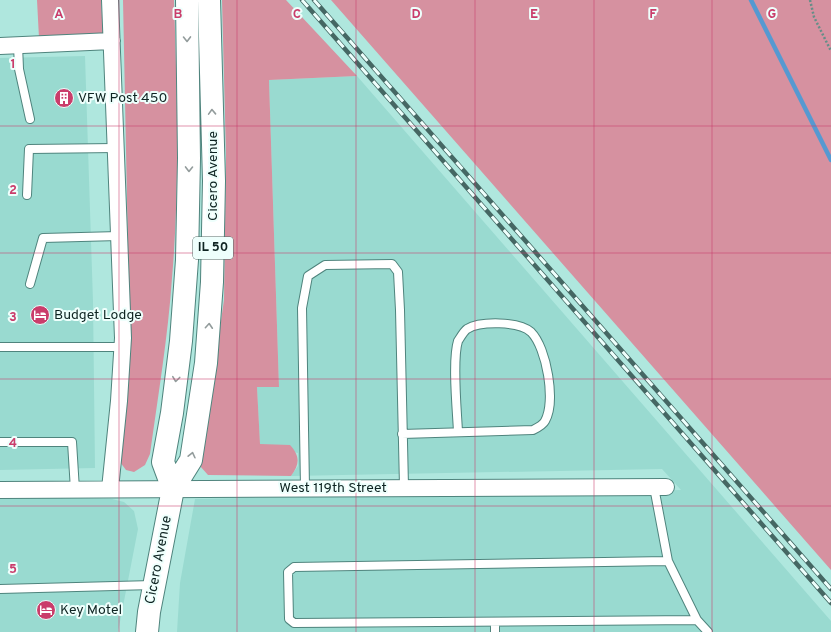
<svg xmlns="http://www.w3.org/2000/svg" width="831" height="632" viewBox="0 0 831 632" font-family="Overpass,sans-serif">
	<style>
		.built { fill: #99dad0 }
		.green { fill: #d691a0 }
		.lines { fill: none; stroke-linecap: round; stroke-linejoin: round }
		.stream { stroke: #5599d1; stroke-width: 4.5 }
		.service-casing { stroke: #4f847d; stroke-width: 10 }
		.minor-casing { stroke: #4f847d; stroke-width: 18 }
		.primary-casing { stroke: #4f847d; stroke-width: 24 }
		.path { stroke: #658e88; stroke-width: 2.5; stroke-dasharray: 2 2; stroke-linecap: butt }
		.service { stroke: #fff; stroke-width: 8 }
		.minor { stroke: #fff; stroke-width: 16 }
		.primary { stroke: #fff; stroke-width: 22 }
		.rail-casing { stroke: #456763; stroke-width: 4.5 }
		.rail { stroke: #eefffc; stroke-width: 3; stroke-dasharray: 9; stroke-linecap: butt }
		.oneway { stroke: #939c9c }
		.grid { fill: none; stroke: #ca3d6b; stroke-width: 1; stroke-opacity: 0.55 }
		.labels { text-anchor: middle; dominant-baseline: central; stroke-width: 4; stroke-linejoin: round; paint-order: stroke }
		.shield { fill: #eefffc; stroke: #516663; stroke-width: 1 }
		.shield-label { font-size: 13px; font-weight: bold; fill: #0e2422 }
		.poi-label { font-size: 14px; fill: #0e2422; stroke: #eefffc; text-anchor: start }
		.street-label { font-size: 14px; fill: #0e2422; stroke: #eefffc }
		.grid-label { font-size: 13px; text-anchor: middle; font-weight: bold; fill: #ca3d6b; stroke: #eefffc; stroke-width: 4; stroke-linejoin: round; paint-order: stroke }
	</style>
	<rect width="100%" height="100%" fill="#afe7de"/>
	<path class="built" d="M 85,56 L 93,302 L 95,468 L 0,470 L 0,58 Z
		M 357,76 L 831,621 L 831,632 L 177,632 L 180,583 L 195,499 L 681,490 L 662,469 L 291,476 L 298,466 L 298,453 L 260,445 L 257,387 L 279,386 L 269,80 Z
		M 0,497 L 112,499 L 124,502 L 134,511 L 138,529 L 118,632 L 0,632 Z"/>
	<path class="green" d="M 37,0 L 101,0 L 103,35 L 39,38 Z
		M 123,0 L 174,0 C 177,93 180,185 172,278 C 168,337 158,395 150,454 L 145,465 L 134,472 L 126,470 L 120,462 L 119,448 L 128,386 L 129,299 Z
		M 222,0 L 286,0 L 357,76 L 269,80 L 279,387 L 257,387 L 260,444 L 290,445 C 300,456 300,464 291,476 L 208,475 L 200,466 L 224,300 L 226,155 Z
		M 331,0 L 831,0 L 831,570 Z"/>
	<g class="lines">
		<path class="stream" d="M 751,0 L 831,160"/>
		<g class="service-casing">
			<path id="service" d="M 18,45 L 19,69 L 30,119
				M 27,195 L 29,149 L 116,148
				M 30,284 L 43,238 L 119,236
				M 0,347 L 122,347
				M 402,434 L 533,430 C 537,428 543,425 545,421 C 556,402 547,348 531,332 C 519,321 480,321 467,329 C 464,331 460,338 458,341 C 452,360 457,410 458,432
				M 0,442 L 72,442 L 75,490
				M 654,487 L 668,561 L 697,620 L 708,632
				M 305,488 L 302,308 L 308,276 L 325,265 L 392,264 L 398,272 L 400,310 L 404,487
				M 668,561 L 294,567 L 288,572 L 289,619 L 294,623 L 697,620
				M 0,589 L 153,585
				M 495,622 L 495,632"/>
		</g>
		<g class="minor-casing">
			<path id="minor" d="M 0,46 L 112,41
				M 110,489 L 119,401 L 123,338 L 110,0
				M 0,490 L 666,487"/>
		</g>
		<g class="primary-casing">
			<path id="primary" d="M 173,489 L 163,462 L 172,413 L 181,341 L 187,260 L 189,158 L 187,0
				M 147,632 L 149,612 L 173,489 L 191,460 L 206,363 L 212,282 L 214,181 L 209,0"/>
		</g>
		<path class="path" d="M 810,0 L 814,17 L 831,51"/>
		<use href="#service" class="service"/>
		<use href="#minor" class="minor"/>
		<use href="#primary" class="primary"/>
		<g class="rail-casing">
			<path id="rail" d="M 302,0 L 831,603
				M 314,0 L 831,589"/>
		</g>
		<use href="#rail" class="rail"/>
	</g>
	<defs><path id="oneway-chevron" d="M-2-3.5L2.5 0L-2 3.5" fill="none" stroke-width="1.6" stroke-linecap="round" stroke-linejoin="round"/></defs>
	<g class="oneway">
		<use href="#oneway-chevron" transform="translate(187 39) rotate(89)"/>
		<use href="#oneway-chevron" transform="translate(212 112) rotate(-92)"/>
		<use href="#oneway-chevron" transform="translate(189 169) rotate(91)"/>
		<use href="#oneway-chevron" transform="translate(209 326) rotate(-86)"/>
		<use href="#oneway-chevron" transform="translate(176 379) rotate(97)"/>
		<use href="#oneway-chevron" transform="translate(192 455) rotate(-77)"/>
	</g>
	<path class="grid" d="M 119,0 L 119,632M 237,0 L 237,632M 356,0 L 356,632M 475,0 L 475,632M 594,0 L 594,632M 712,0 L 712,632M 0,126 L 831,126M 0,253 L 831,253M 0,379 L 831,379M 0,506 L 831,506"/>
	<defs>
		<g id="building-disc" transform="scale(1)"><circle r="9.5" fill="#ca3d6b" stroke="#eefffc"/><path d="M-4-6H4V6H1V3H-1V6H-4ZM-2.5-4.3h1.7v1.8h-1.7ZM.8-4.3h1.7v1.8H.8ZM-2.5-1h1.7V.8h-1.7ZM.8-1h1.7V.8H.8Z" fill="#fff"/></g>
		<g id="hotel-disc" transform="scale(1)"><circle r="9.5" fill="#ca3d6b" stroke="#eefffc"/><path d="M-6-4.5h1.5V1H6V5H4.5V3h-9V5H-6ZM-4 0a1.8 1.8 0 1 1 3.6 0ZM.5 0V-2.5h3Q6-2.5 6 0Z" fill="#fff"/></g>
	</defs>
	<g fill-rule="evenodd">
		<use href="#building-disc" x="64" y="98"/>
		<use href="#hotel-disc" x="40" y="315"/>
		<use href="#hotel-disc" x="46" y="610"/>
	</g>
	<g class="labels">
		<rect class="shield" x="193" y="237" width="40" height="22" rx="3"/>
		<g class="shield-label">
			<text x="213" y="248">IL 50</text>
		</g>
		<g class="poi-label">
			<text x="78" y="98">VFW Post 450</text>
			<text x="54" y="315">Budget Lodge</text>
			<text x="60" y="610">Key Motel</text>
		</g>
		<g class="street-label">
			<text transform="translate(213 176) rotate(-90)">Cicero Avenue</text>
			<text x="333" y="488">West 119th Street</text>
			<text transform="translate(159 560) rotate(-79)">Cicero Avenue</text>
		</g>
	</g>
	<g class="grid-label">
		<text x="59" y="18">A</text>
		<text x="178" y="18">B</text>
		<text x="297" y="18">C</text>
		<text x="416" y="18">D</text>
		<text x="534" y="18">E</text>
		<text x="653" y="18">F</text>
		<text x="772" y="18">G</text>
		<text x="13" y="68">1</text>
		<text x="13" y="194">2</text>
		<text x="13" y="321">3</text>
		<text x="13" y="447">4</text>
		<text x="13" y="573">5</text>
	</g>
</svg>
